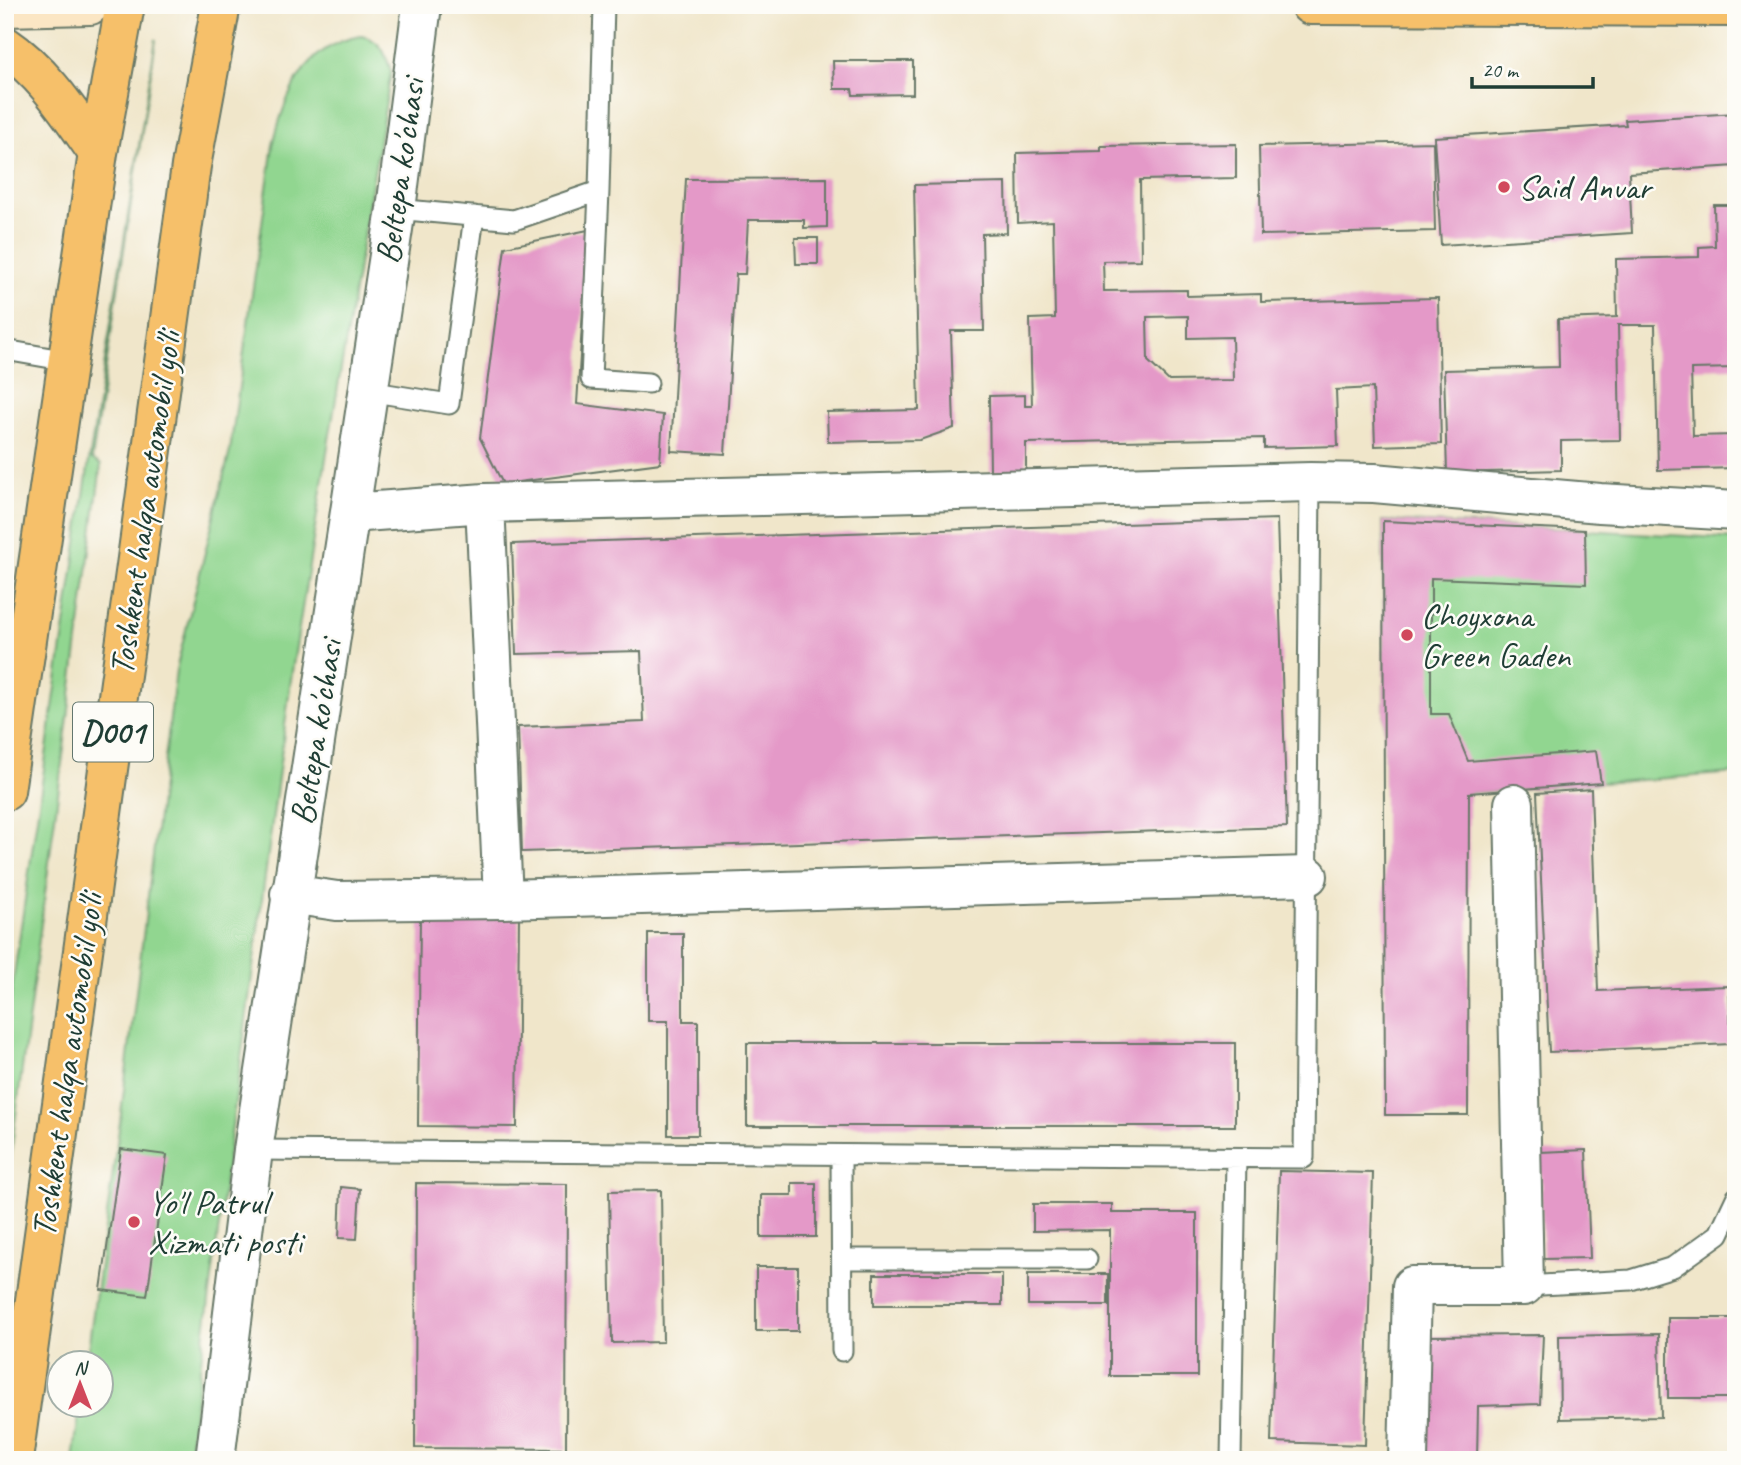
<svg xmlns="http://www.w3.org/2000/svg" width="1741" height="1465" viewBox="0 0 1741 1465" font-family="Caveat,sans-serif">
	<style>
		.green { fill: #91d690; stroke: #588a62; stroke-width: 2 }
		.building { fill: #e499c8; fill-rule: evenodd }
		.lines { fill: none; stroke-linecap: round; stroke-linejoin: round }
		.service-casing { stroke: #687868; stroke-width: 23 }
		.minor-casing { stroke: #687868; stroke-width: 42 }
		.tertiary-casing { stroke: #687868; stroke-width: 42 }
		.secondary-casing { stroke: #687868; stroke-width: 42 }
		.primary-casing { stroke: #687868; stroke-width: 42 }
		.trunk-casing { stroke: #687868; stroke-width: 42 }
		.service { stroke: #fff; stroke-width: 19 }
		.minor { stroke: #fff; stroke-width: 38 }
		.tertiary { stroke: #fff; stroke-width: 38 }
		.secondary { stroke: #fbe6c4; stroke-width: 38 }
		.primary { stroke: #f6c06b; stroke-width: 38 }
		.trunk { stroke: #f6c06b; stroke-width: 38 }
		.poi-dot { fill: #d1495b; stroke: #fdfcf7; stroke-width: 2.5 }
		.labels { text-anchor: middle; dominant-baseline: central; stroke-width: 5; stroke-linejoin: round; paint-order: stroke }
		.shield { fill: #fdfcf7; stroke: #62766e; stroke-width: 2 }
		.shield-label { font-size: 33px; font-weight: bold; fill: #1f3d34 }
		.street-label { font-size: 35px; fill: #1f3d34; stroke: #fdfcf7 }
		.poi-label { font-size: 35px; fill: #1f3d34; stroke: #fdfcf7; text-anchor: start }
	</style>
	<rect width="100%" height="100%" fill="#fdfcf7"/>
	<filter id="ink" filterUnits="userSpaceOnUse"><feTurbulence type="fractalNoise" baseFrequency=".0143" numOctaves="2"/><feDisplacementMap in="SourceGraphic" scale="14" xChannelSelector="R" yChannelSelector="G"/><feConvolveMatrix kernelMatrix="1 2 1 2 8 2 1 2 1" color-interpolation-filters="sRGB"/></filter>
	<filter id="wash" filterUnits="userSpaceOnUse"><feTurbulence type="fractalNoise" baseFrequency=".00686" numOctaves="4" result="noise"/><feDisplacementMap in="SourceGraphic" scale="28" xChannelSelector="R" yChannelSelector="G"/><feGaussianBlur stdDeviation="1.57" result="paint"/><feColorMatrix in="noise" values="0 0 0 0 0 0 0 0 0 0 0 0 0 0 0 0 0 1.4 0 .05"/><feComposite in="paint" operator="in"/></filter>
	<g filter="url(#wash)">
		<rect width="100%" height="100%" fill="#f0e6ca"/>
		<path class="green" d="M 361,36 C 381,39 386,54 391,72 L 328,446 L 292,672 L 188,1460 L 73,1460 L 80,1406 L 102,1406 L 102,1364 L 86,1363 L 120,1122 L 176,670 L 230,451 L 273,145 C 285,95 304,45 361,36 Z
			M 156,39 L 92,459 L 101,465 L 5,1199 L 5,1036 L 89,461 Z
			M 1383,521 L 1585,530 L 1736,539 L 1736,773 L 1385,799 Z"/>
		<g id="blocks">
			<path class="building" d="M 833,61 L 913,61 L 913,94 L 853,95 L 852,89 L 834,89 Z
				M 1736,113 L 1736,166 L 1629,173 L 1632,233 L 1441,245 L 1434,137 L 1626,125 L 1625,120 Z
				M 1433,142 L 1435,231 L 1261,235 L 1259,146 Z
				M 1236,144 L 1236,178 L 1140,180 L 1141,260 L 1103,261 L 1104,291 L 1187,290 L 1187,296 L 1261,294 L 1261,302 L 1438,298 L 1441,444 L 1375,446 L 1373,388 L 1336,390 L 1338,446 L 1264,448 L 1264,438 L 1026,443 L 1026,471 L 990,472 L 989,396 L 1025,395 L 1025,406 L 1032,406 L 1030,319 L 1055,318 L 1053,221 L 1018,223 L 1017,153 L 1101,151 L 1101,146 ZM 1188,316 L 1188,338 L 1232,337 L 1233,380 L 1169,381 L 1148,361 L 1147,317 Z
				M 827,178 L 827,227 L 804,228 L 804,220 L 748,220 L 745,274 L 736,274 L 725,454 L 671,451 L 686,179 Z
				M 1006,183 L 1007,233 L 982,234 L 984,331 L 951,331 L 954,428 L 920,440 L 828,442 L 827,412 L 919,410 L 914,185 Z
				M 1714,205 L 1736,205 L 1736,368 L 1691,369 L 1693,436 L 1736,435 L 1736,468 L 1658,470 L 1655,325 L 1618,325 L 1620,440 L 1561,441 L 1561,470 L 1447,473 L 1444,370 L 1559,367 L 1558,319 L 1617,317 L 1616,259 L 1699,257 L 1699,247 L 1715,246 Z
				M 588,230 L 577,404 L 663,415 L 660,463 L 503,484 L 480,438 L 505,247 Z
				M 795,238 L 818,238 L 818,264 L 796,264 Z
				M 1277,519 L 1287,827 L 522,852 L 518,727 L 644,722 L 641,651 L 516,654 L 512,544 Z
				M 1383,521 L 1585,530 L 1586,584 L 1431,578 L 1431,714 L 1449,714 L 1468,761 L 1596,751 L 1601,783 L 1469,793 L 1468,1115 L 1385,1115 Z
				M 1591,789 L 1598,991 L 1729,986 L 1731,1044 L 1549,1052 L 1537,793 Z
				M 420,914 L 519,915 L 517,1127 L 418,1126 Z
				M 648,933 L 683,933 L 683,1021 L 698,1021 L 698,1135 L 668,1135 L 668,1021 L 648,1021 Z
				M 747,1043 L 1235,1043 L 1235,1126 L 747,1126 Z
				M 121,1149 L 167,1155 L 147,1296 L 101,1290 Z
				M 1586,1150 L 1590,1258 L 1543,1259 L 1540,1152 Z
				M 1279,1171 L 1373,1173 L 1365,1445 L 1271,1442 Z
				M 416,1183 L 567,1184 L 566,1449 L 415,1448 Z
				M 792,1183 L 816,1183 L 816,1237 L 761,1237 L 761,1195 L 792,1195 Z
				M 341,1187 L 360,1189 L 357,1239 L 339,1238 Z
				M 661,1190 L 663,1342 L 612,1343 L 609,1191 Z
				M 1033,1204 L 1112,1204 L 1112,1213 L 1197,1213 L 1197,1376 L 1110,1376 L 1110,1230 L 1033,1231 Z
				M 756,1267 L 798,1267 L 798,1331 L 756,1331 Z
				M 874,1274 L 1002,1274 L 1002,1305 L 874,1305 Z
				M 1028,1274 L 1108,1274 L 1108,1305 L 1028,1305 Z
				M 1668,1318 L 1736,1318 L 1736,1398 L 1668,1398 Z
				M 1659,1334 L 1661,1417 L 1560,1419 L 1559,1336 Z
				M 1543,1335 L 1540,1404 L 1478,1406 L 1477,1460 L 1422,1460 L 1423,1336 Z"/>
		</g>
	</g>
	<g filter="url(#ink)">
		<use href="#blocks" fill-opacity="0" stroke="#687868" stroke-width="2"/>
		<g class="lines">
			<g class="service-casing">
				<path id="service" d="M 599,191 L 591,379 L 648,383
					M 396,209 L 514,220 L 599,191 L 604,5
					M 5,350 L 68,361
					M 368,391 L 449,404 L 474,216
					M 253,1150 L 1304,1158 L 1310,482
					M 841,1156 L 842,1351
					M 842,1259 L 1087,1259
					M 1524,1286 L 1631,1280 L 1673,1267 L 1719,1234 L 1736,1198
					M 1231,1460 L 1236,1158"/>
			</g>
			<g class="minor-casing">
				<path id="minor" d="M 485,503 L 503,899
					M 350,513 L 485,503 L 1310,482 L 1374,483 L 1600,503 L 1736,511
					M 290,894 L 337,901 L 503,899 L 1308,876
					M 1408,1460 L 1412,1286 L 1524,1286 L 1514,804"/>
			</g>
			<g class="tertiary-casing">
				<path id="tertiary" d="M 215,1460 L 253,1150 L 396,209 L 422,5"/>
			</g>
			<g class="secondary-casing">
				<path id="secondary" d="M 5,7 L 90,5"/>
			</g>
			<g class="primary-casing">
				<path id="primary" d="M 1310,5 L 1736,7"/>
			</g>
			<g class="trunk-casing">
				<path id="trunk" d="M 5,46 C 45,73 71,115 98,153
					M 5,791 L 98,153 L 125,5
					M 13,1460 L 191,166 L 221,5"/>
			</g>
			<use href="#service" class="service"/>
			<use href="#minor" class="minor"/>
			<use href="#tertiary" class="tertiary"/>
			<use href="#secondary" class="secondary"/>
			<use href="#primary" class="primary"/>
			<use href="#trunk" class="trunk"/>
		</g>
	</g>
	<g class="poi-dot">
		<circle cx="1504" cy="187" r="7"/>
		<circle cx="1407" cy="635" r="7"/>
		<circle cx="134" cy="1222" r="7"/>
	</g>
	<g class="labels">
		<rect class="shield" x="73" y="702.5" width="80" height="59" rx="5"/>
		<g class="shield-label">
			<text x="113" y="732">D001</text>
		</g>
		<g class="street-label">
			<text transform="translate(400 171) rotate(-82)">Beltepa ko'chasi</text>
			<text transform="translate(145 503) rotate(-82)">Toshkent halqa avtomobil yo'li</text>
			<text transform="translate(316 732) rotate(-81)">Beltepa ko'chasi</text>
			<text transform="translate(67 1065) rotate(-82)">Toshkent halqa avtomobil yo'li</text>
		</g>
		<g class="poi-label">
			<text x="1518" y="187">Said Anvar</text>
			<text x="1421" y="615">Choyxona<tspan x="1421" dy="40">Green Gaden</tspan></text>
			<text x="148" y="1202">Yo'l Patrul<tspan x="148" dy="40">Xizmati posti</tspan></text>
		</g>
	</g>
	<rect width="1741" height="1465" fill="none" stroke="#fdfcf7" stroke-width="28"/>
	<g transform="translate(80 1384)"><circle r="33" fill="#fdfcf7" stroke="#a4b0a9" stroke-width="2"/>
	<path d="M0-5L12 26L0 18L-12 26Z" fill="#d1495b"/>
	<text y="-10" font-size="19" font-weight="bold" text-anchor="middle" fill="#1f3d34">N</text>
	</g>
	<path d="M1472 77v10h121v-10" fill="none" stroke="#1f3d34" stroke-width="3.5"/>
	<text x="1482" y="77" font-size="21" fill="#1f3d34" stroke="#fdfcf7" stroke-width="5" paint-order="stroke">20 m</text>
</svg>
